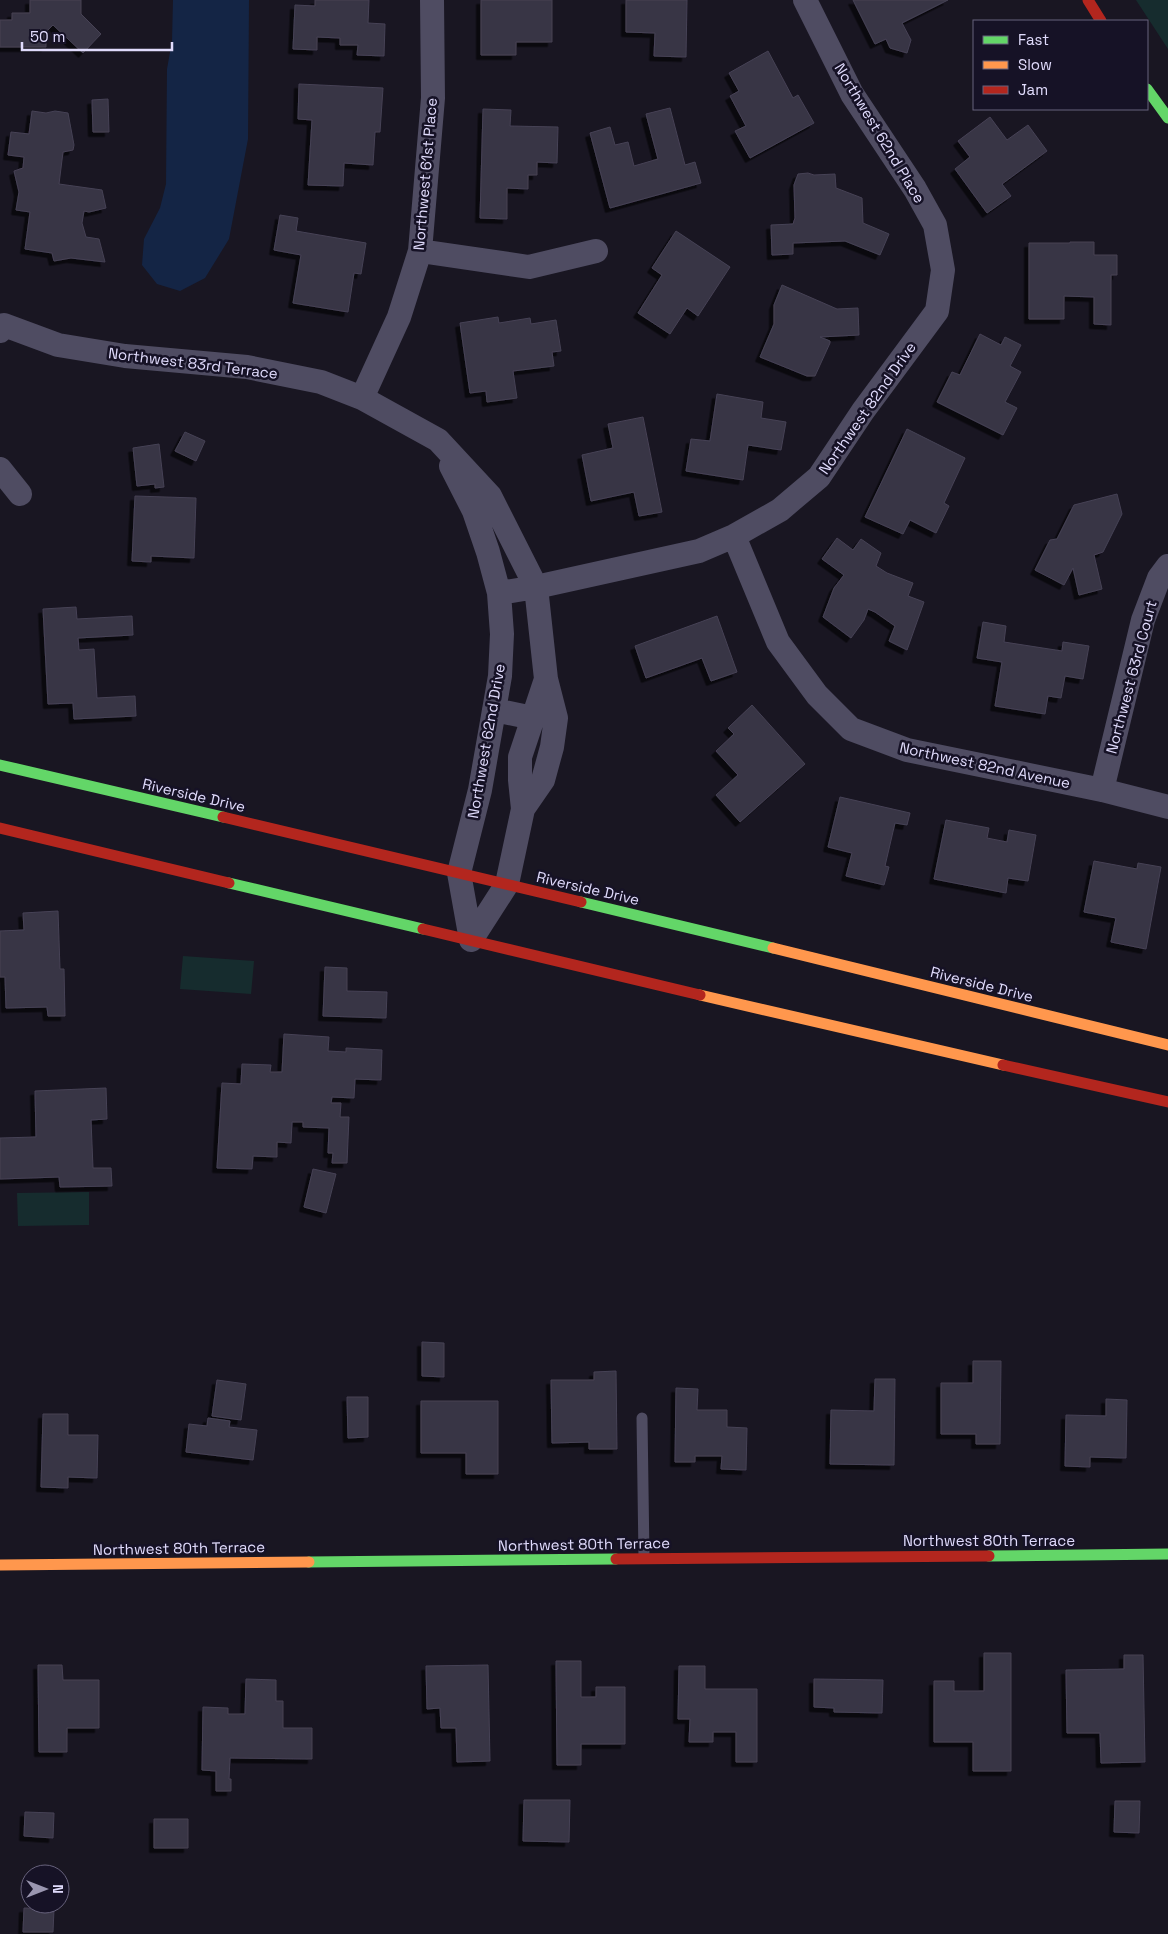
<svg xmlns="http://www.w3.org/2000/svg" width="1168" height="1934" viewBox="0 0 1168 1934" font-family="'Space Grotesk',sans-serif">
	<style>
		.green { fill: #162c2e }
		.water { fill: #142545 }
		.building { fill: #383444; stroke: #464255; filter: url(#shadow) }
		.lines { fill: none; stroke-linecap: round; stroke-linejoin: round }
		.lane { stroke: #4f4c62; stroke-width: 11 }
		.street { stroke: #4f4c62; stroke-width: 24 }
		.fast { stroke: #63d668; stroke-width: 11 }
		.slow { stroke: #ff974d; stroke-width: 11 }
		.jam { stroke: #b3261e; stroke-width: 11 }
		.labels { text-anchor: middle; dominant-baseline: central; stroke-width: 5; stroke-linejoin: round; paint-order: stroke }
		.street-label { font-size: 15px; fill: #e0dbfc; stroke: #161226 }
	</style>
	<defs>
		<filter id="shadow"><feDropShadow dx="-4.5" dy="4.5" stdDeviation="0" flood-color="#0009"/></filter>
	</defs>
	<rect width="100%" height="100%" fill="#191622"/>
	<path class="green" d="M 1136,0 L 1168,0 L 1168,49 Z
		M 183,956 L 254,961 L 251,994 L 180,989 Z
		M 89,1192 L 89,1225 L 18,1226 L 17,1193 Z"/>
	<path class="water" d="M 173,0 L 249,0 L 248,139 L 229,239 L 205,278 L 180,291 L 157,284 L 142,265 L 144,239 L 160,208 L 166,184 L 167,69 L 172,41 Z"/>
	<path class="building" d="M 30,0 L 81,0 L 81,14 L 101,34 L 83,53 L 53,25 L 46,32 L 46,47 L 0,47 L 0,20 L 12,20 L 12,13 L 30,13 Z
		M 315,0 L 369,0 L 368,23 L 385,24 L 384,56 L 357,55 L 358,45 L 340,45 L 340,38 L 317,37 L 317,50 L 293,49 L 295,5 L 315,6 Z
		M 481,0 L 552,0 L 552,42 L 516,42 L 516,55 L 481,55 Z
		M 626,0 L 687,0 L 686,57 L 654,56 L 655,33 L 626,32 Z
		M 853,0 L 948,0 L 902,23 L 911,40 L 907,53 L 890,48 L 886,39 L 875,44 Z
		M 768,51 L 793,98 L 798,95 L 814,123 L 750,158 L 735,131 L 746,126 L 730,96 L 739,91 L 729,73 Z
		M 299,84 L 383,88 L 380,132 L 375,132 L 373,165 L 344,163 L 343,186 L 308,185 L 312,120 L 298,119 Z
		M 108,99 L 109,132 L 93,132 L 92,100 Z
		M 670,108 L 685,165 L 695,162 L 701,183 L 610,208 L 590,133 L 610,127 L 615,145 L 628,142 L 634,166 L 658,159 L 646,114 Z
		M 483,109 L 511,110 L 510,126 L 558,127 L 557,163 L 537,162 L 537,175 L 528,175 L 528,189 L 507,188 L 507,219 L 480,218 Z
		M 32,111 L 46,113 L 55,111 L 68,113 L 74,145 L 73,150 L 63,152 L 59,184 L 102,190 L 106,208 L 89,212 L 84,211 L 82,223 L 86,237 L 99,239 L 105,262 L 71,258 L 54,261 L 52,253 L 25,249 L 30,212 L 16,210 L 19,192 L 14,171 L 23,168 L 24,157 L 8,155 L 11,132 L 29,134 Z
		M 990,117 L 1007,140 L 1028,125 L 1047,151 L 1002,184 L 1011,196 L 987,213 L 955,169 L 970,157 L 958,141 Z
		M 808,173 L 814,175 L 835,174 L 836,188 L 862,198 L 863,223 L 889,234 L 880,255 L 845,241 L 793,243 L 793,254 L 772,255 L 771,225 L 793,224 L 795,218 L 794,185 L 798,174 Z
		M 280,215 L 298,218 L 296,231 L 366,243 L 361,274 L 354,273 L 348,312 L 293,303 L 301,255 L 274,250 Z
		M 676,231 L 730,267 L 698,316 L 687,308 L 670,334 L 638,313 L 662,275 L 652,268 Z
		M 1070,242 L 1094,242 L 1094,255 L 1117,255 L 1117,275 L 1111,275 L 1111,325 L 1094,324 L 1094,297 L 1064,296 L 1064,319 L 1029,319 L 1029,243 L 1070,243 Z
		M 782,285 L 837,309 L 858,308 L 859,335 L 820,337 L 830,341 L 830,343 L 815,376 L 807,376 L 760,357 L 774,324 L 774,305 Z
		M 498,317 L 499,323 L 530,318 L 531,324 L 556,320 L 561,351 L 552,352 L 554,366 L 513,371 L 517,398 L 487,402 L 486,391 L 470,393 L 460,323 Z
		M 980,334 L 1001,345 L 1005,337 L 1021,345 L 1010,366 L 1021,372 L 1005,402 L 1017,408 L 1003,435 L 937,402 L 952,372 L 960,375 Z
		M 717,394 L 763,402 L 761,418 L 786,422 L 781,450 L 748,445 L 743,480 L 686,471 L 691,439 L 710,441 Z
		M 643,417 L 662,512 L 639,516 L 634,492 L 591,501 L 582,455 L 613,448 L 608,424 Z
		M 907,429 L 965,458 L 944,503 L 949,506 L 936,533 L 910,520 L 903,534 L 865,517 Z
		M 185,432 L 205,441 L 196,461 L 175,451 Z
		M 159,444 L 164,487 L 155,488 L 155,484 L 137,486 L 133,448 Z
		M 1117,494 L 1122,514 L 1103,552 L 1094,555 L 1102,589 L 1079,595 L 1073,568 L 1064,585 L 1035,570 L 1050,540 L 1057,539 L 1074,505 Z
		M 135,496 L 196,498 L 194,558 L 151,556 L 151,562 L 132,561 Z
		M 837,538 L 853,550 L 861,539 L 881,553 L 876,566 L 887,573 L 913,583 L 908,596 L 924,602 L 907,650 L 889,641 L 895,626 L 875,612 L 868,609 L 864,620 L 851,638 L 823,617 L 834,588 L 844,575 L 822,559 Z
		M 76,607 L 77,619 L 132,616 L 133,635 L 78,638 L 79,650 L 94,649 L 97,698 L 135,696 L 136,716 L 74,719 L 73,703 L 48,704 L 43,609 Z
		M 717,616 L 737,672 L 711,681 L 702,658 L 646,678 L 635,646 Z
		M 983,622 L 1006,626 L 1004,642 L 1062,651 L 1063,642 L 1089,646 L 1083,679 L 1065,676 L 1061,698 L 1048,696 L 1045,714 L 995,706 L 1002,662 L 977,658 Z
		M 752,705 L 805,764 L 740,822 L 716,795 L 738,775 L 716,751 L 734,734 L 728,728 Z
		M 840,797 L 910,813 L 907,825 L 895,823 L 885,866 L 889,867 L 884,885 L 846,876 L 852,853 L 828,847 Z
		M 946,820 L 989,828 L 987,838 L 1007,842 L 1009,830 L 1036,835 L 1028,881 L 1008,878 L 1006,893 L 934,879 Z
		M 1094,861 L 1137,869 L 1138,863 L 1161,867 L 1146,949 L 1111,942 L 1116,918 L 1084,912 Z
		M 58,911 L 60,969 L 64,969 L 65,1016 L 48,1016 L 47,1007 L 6,1008 L 5,977 L 0,977 L 0,931 L 24,930 L 23,913 Z
		M 325,967 L 347,968 L 347,991 L 387,992 L 386,1018 L 323,1016 Z
		M 284,1034 L 329,1037 L 328,1051 L 346,1052 L 346,1048 L 382,1050 L 381,1080 L 355,1079 L 354,1098 L 332,1097 L 331,1103 L 341,1103 L 340,1117 L 349,1117 L 347,1163 L 332,1163 L 333,1153 L 328,1153 L 329,1128 L 303,1127 L 303,1122 L 292,1122 L 291,1143 L 277,1142 L 277,1157 L 253,1156 L 252,1169 L 217,1168 L 222,1083 L 241,1084 L 242,1064 L 271,1065 L 270,1072 L 282,1072 Z
		M 106,1088 L 107,1119 L 91,1120 L 93,1168 L 111,1168 L 112,1186 L 60,1187 L 59,1177 L 0,1179 L 0,1138 L 36,1137 L 35,1091 Z
		M 313,1169 L 336,1174 L 326,1213 L 304,1207 Z
		M 422,1342 L 444,1343 L 444,1377 L 422,1376 Z
		M 973,1361 L 1001,1361 L 1000,1444 L 976,1444 L 976,1434 L 941,1434 L 941,1383 L 973,1383 Z
		M 616,1371 L 617,1449 L 589,1449 L 589,1442 L 552,1443 L 551,1380 L 594,1380 L 594,1372 Z
		M 875,1379 L 895,1379 L 894,1465 L 830,1464 L 831,1410 L 874,1411 Z
		M 217,1380 L 246,1384 L 241,1420 L 212,1416 Z
		M 676,1388 L 698,1389 L 697,1410 L 727,1410 L 727,1427 L 747,1428 L 746,1470 L 721,1469 L 722,1456 L 695,1456 L 695,1462 L 675,1462 Z
		M 347,1397 L 368,1397 L 368,1437 L 348,1438 Z
		M 1106,1399 L 1127,1400 L 1126,1458 L 1090,1457 L 1090,1467 L 1065,1466 L 1066,1415 L 1106,1416 Z
		M 421,1401 L 498,1401 L 498,1474 L 466,1474 L 466,1453 L 421,1453 Z
		M 43,1414 L 68,1414 L 68,1435 L 98,1435 L 97,1478 L 68,1477 L 68,1488 L 41,1487 Z
		M 208,1418 L 230,1421 L 229,1427 L 257,1430 L 253,1460 L 186,1452 L 189,1424 L 207,1426 Z
		M 984,1653 L 1011,1653 L 1011,1771 L 973,1771 L 973,1742 L 934,1742 L 934,1681 L 954,1681 L 954,1691 L 984,1691 Z
		M 1124,1655 L 1143,1655 L 1145,1762 L 1101,1763 L 1100,1733 L 1067,1733 L 1066,1670 L 1124,1669 Z
		M 556,1661 L 581,1661 L 581,1697 L 596,1697 L 596,1687 L 625,1687 L 625,1744 L 581,1744 L 581,1765 L 557,1765 Z
		M 38,1665 L 62,1665 L 63,1680 L 99,1680 L 99,1728 L 67,1728 L 67,1752 L 39,1752 Z
		M 488,1665 L 490,1761 L 457,1762 L 456,1728 L 441,1728 L 440,1708 L 427,1709 L 426,1666 Z
		M 679,1666 L 705,1666 L 705,1689 L 757,1689 L 757,1762 L 736,1762 L 736,1732 L 713,1732 L 713,1742 L 689,1742 L 690,1719 L 678,1719 Z
		M 246,1679 L 276,1680 L 276,1701 L 283,1701 L 283,1728 L 312,1728 L 312,1759 L 230,1758 L 229,1779 L 231,1779 L 231,1791 L 216,1791 L 216,1771 L 202,1770 L 203,1707 L 228,1708 L 228,1714 L 245,1714 Z
		M 814,1679 L 883,1680 L 882,1713 L 834,1712 L 834,1708 L 814,1707 Z
		M 524,1800 L 570,1800 L 569,1842 L 523,1841 Z
		M 1115,1801 L 1140,1801 L 1139,1833 L 1114,1832 Z
		M 25,1812 L 54,1813 L 53,1838 L 24,1836 Z
		M 154,1819 L 188,1819 L 188,1848 L 154,1848 Z
		M 24,1908 L 54,1909 L 53,1932 L 23,1932 Z"/>
	<g class="lines">
		<path class="lane" d="M 642,1418 L 644,1558"/>
		<path class="street" d="M 420,251 L 529,267 L 596,251
			M 0,331 L 4,325 L 58,345 L 125,356 L 247,367 L 321,382 L 362,398 L 438,440 L 490,496 L 536,587 L 546,679 L 556,718 L 552,747 L 543,780 L 523,809
			M 362,398 L 399,317 L 420,251 L 433,98 L 432,0
			M 451,466 L 474,511 L 488,552 L 499,593 L 502,634 L 500,676 L 487,750 L 480,790 L 459,873 L 471,940
			M 0,469 L 20,494
			M 734,536 L 778,642 L 817,695 L 851,729 L 907,750 L 1102,790 L 1168,807
			M 499,593 L 536,587 L 699,551 L 734,536 L 780,510 L 819,477 L 863,411 L 937,311 L 943,270 L 935,225 L 915,189 L 852,94 L 805,0
			M 494,710 L 533,718
			M 1102,790 L 1143,620 L 1159,578 L 1168,566
			M 471,940 L 507,884 L 523,809 L 520,780 L 520,757 L 546,679"/>
		<path class="fast" d="M 1147,89 L 1168,118
			M 0,765 L 223,817
			M 229,883 L 423,929
			M 581,902 L 773,948
			M 989,1556 L 1168,1554
			M 309,1562 L 616,1559"/>
		<path class="slow" d="M 773,948 L 1168,1045
			M 700,995 L 1003,1065
			M 0,1565 L 309,1562"/>
		<path class="jam" d="M 1088,0 L 1101,21
			M 223,817 L 581,902
			M 0,828 L 229,883
			M 423,929 L 700,995
			M 1003,1065 L 1168,1102
			M 616,1559 L 989,1556"/>
	</g>
	<g class="labels">
		<g class="street-label">
			<text transform="translate(880 133) rotate(59)">Northwest 62nd Place</text>
			<text transform="translate(425 174) rotate(-85)">Northwest 61st Place</text>
			<text transform="translate(193 363) rotate(7)">Northwest 83rd Terrace</text>
			<text transform="translate(867 408) rotate(-55)">Northwest 82nd Drive</text>
			<text transform="translate(1131 677) rotate(-75)">Northwest 63rd Court</text>
			<text transform="translate(486 741) rotate(-80)">Northwest 62nd Drive</text>
			<text transform="translate(985 765) rotate(12)">Northwest 82nd Avenue</text>
			<text transform="translate(194 795) rotate(13)">Riverside Drive</text>
			<text transform="translate(588 888) rotate(13)">Riverside Drive</text>
			<text transform="translate(982 984) rotate(14)">Riverside Drive</text>
			<text x="989" y="1540">Northwest 80th Terrace</text>
			<text transform="translate(584 1544) rotate(-1)">Northwest 80th Terrace</text>
			<text transform="translate(179 1548) rotate(-1)">Northwest 80th Terrace</text>
		</g>
	</g>
	<rect x="973" y="20" width="175" height="90" fill="#161226" stroke="#67627c"/>
	<rect x="983" y="36" width="25" height="8" fill="#63d668" stroke="#67627c"/>
	<text x="1018" y="45" font-size="15" fill="#e0dbfc">Fast</text>
	<rect x="983" y="61" width="25" height="8" fill="#ff974d" stroke="#67627c"/>
	<text x="1018" y="70" font-size="15" fill="#e0dbfc">Slow</text>
	<rect x="983" y="86" width="25" height="8" fill="#b3261e" stroke="#67627c"/>
	<text x="1018" y="95" font-size="15" fill="#e0dbfc">Jam</text>
	<g transform="translate(45 1889) rotate(90)"><circle r="24" fill="#161226" stroke="#67627c"/>
	<path d="M0-4L9 19L0 12L-9 19Z" fill="#9a96b0"/>
	<text y="-8" font-size="14" font-weight="bold" text-anchor="middle" fill="#e0dbfc">N</text>
	</g>
	<path d="M22 42v8h150v-8" fill="none" stroke="#e0dbfc" stroke-width="2.5"/>
	<text x="30" y="42" font-size="15" fill="#e0dbfc" stroke="#161226" stroke-width="4" paint-order="stroke">50 m</text>
</svg>
